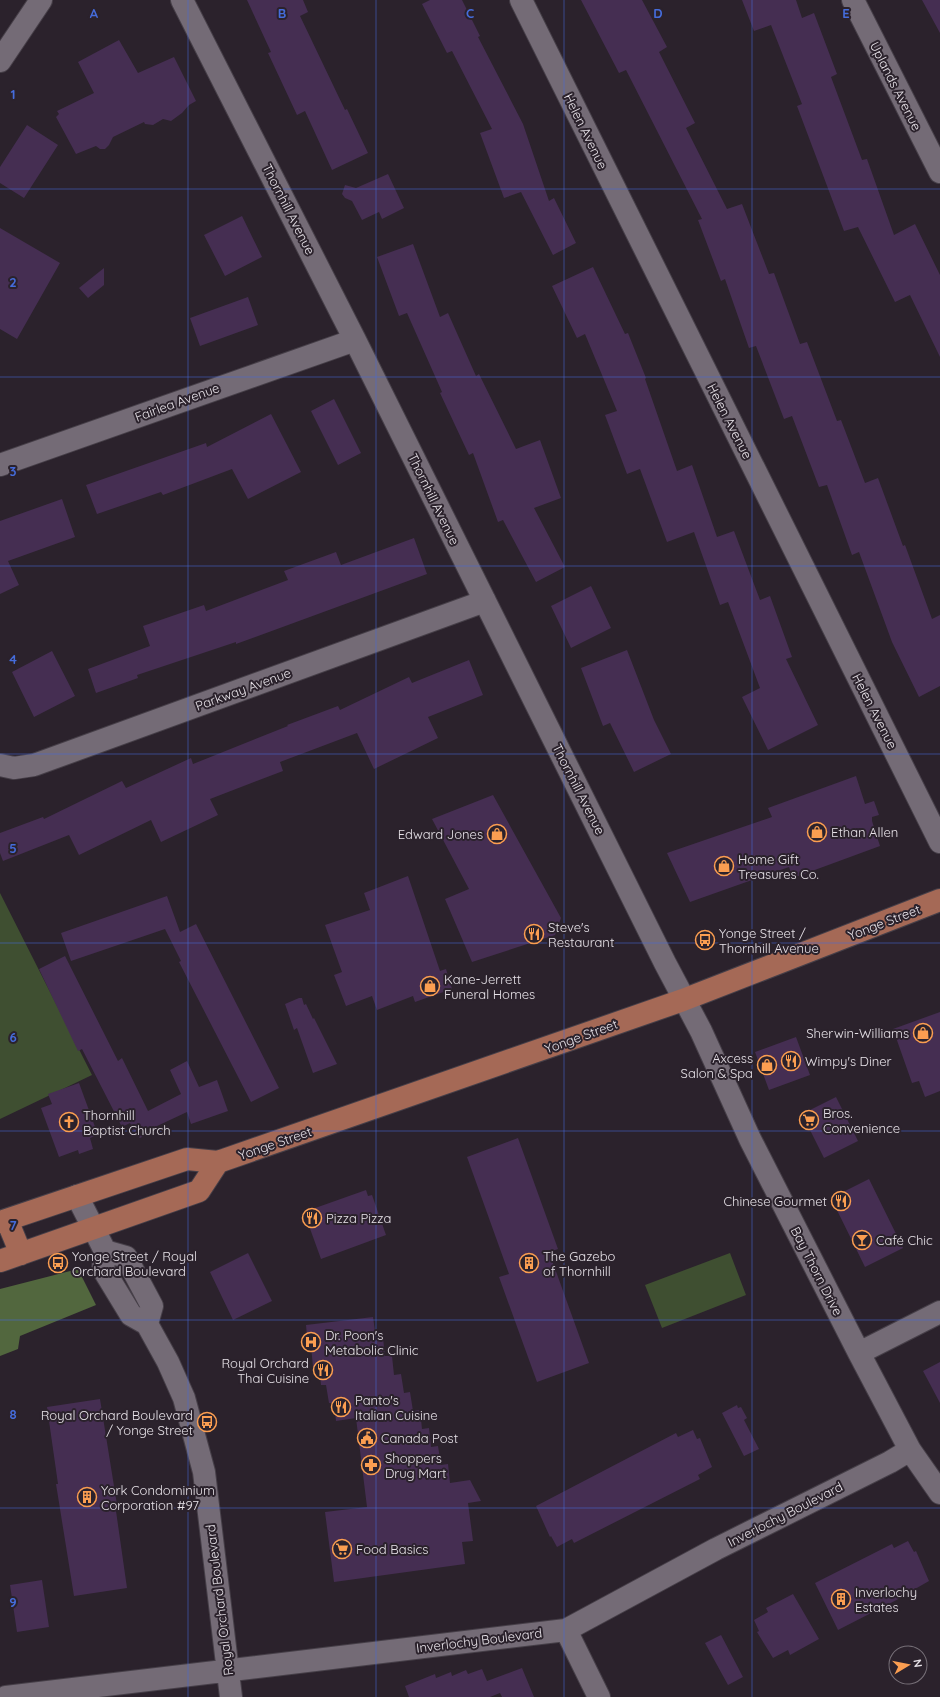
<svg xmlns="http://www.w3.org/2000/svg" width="940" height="1697" viewBox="0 0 940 1697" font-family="Quicksand,sans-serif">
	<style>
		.green { fill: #3f4f31 }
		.forest { fill: #52673e }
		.building { fill: #452e52 }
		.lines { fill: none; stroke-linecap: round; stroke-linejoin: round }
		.minor-casing { stroke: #463f48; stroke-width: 24 }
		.major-casing { stroke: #463f48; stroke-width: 24 }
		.minor { stroke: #746b76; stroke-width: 22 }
		.major { stroke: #a56956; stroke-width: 22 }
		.grid { fill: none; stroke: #456cdb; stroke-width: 1; stroke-opacity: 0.55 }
		.labels { text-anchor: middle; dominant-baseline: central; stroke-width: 4; stroke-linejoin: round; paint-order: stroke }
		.street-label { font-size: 13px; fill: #e7e2e8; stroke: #2b222c }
		.poi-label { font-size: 13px; fill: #e7e2e8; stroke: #2b222c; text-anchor: start }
		.grid-label { font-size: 13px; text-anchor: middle; font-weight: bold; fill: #456cdb; stroke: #2b222c; stroke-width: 4; stroke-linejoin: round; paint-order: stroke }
	</style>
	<rect width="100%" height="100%" fill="#2b222c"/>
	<path class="green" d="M 0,893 L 92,1075 L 0,1119 Z
		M 730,1253 L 746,1295 L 662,1328 L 645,1285 Z"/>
	<path class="forest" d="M 78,1269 L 96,1305 L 20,1336 L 18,1349 L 0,1356 L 0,1289 Z"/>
	<path class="building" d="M 247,0 L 303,0 L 308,12 L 300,16 L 345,110 L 347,109 L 368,153 L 332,170 L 305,111 L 297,115 L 268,53 L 271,52 Z
		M 430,0 L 462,0 L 480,36 L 478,37 L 523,124 L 549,201 L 554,198 L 576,243 L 553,255 L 521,192 L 504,198 L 480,133 L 492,129 L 452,51 L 447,53 L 422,4 Z
		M 581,0 L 642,0 L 667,47 L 659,52 L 695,123 L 686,128 L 727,209 L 742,204 L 769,274 L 774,273 L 800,344 L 807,342 L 837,421 L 841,420 L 865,483 L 878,478 L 903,546 L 905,545 L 932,619 L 940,615 L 940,686 L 919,697 L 892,642 L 859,552 L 852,555 L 827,485 L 819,487 L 792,416 L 784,419 L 756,346 L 749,348 L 725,279 L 721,281 L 698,220 L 702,219 L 626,70 L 619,73 Z
		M 742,0 L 796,0 L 802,18 L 814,13 L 837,74 L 831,77 L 862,160 L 867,159 L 894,235 L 915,224 L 940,275 L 940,357 L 910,295 L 895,302 L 858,227 L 844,231 L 797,106 L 802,104 L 771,25 L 754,31 Z
		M 922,0 L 940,0 L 940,33 Z
		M 119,40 L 138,73 L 174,57 L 196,101 L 189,105 L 182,113 L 171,121 L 163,119 L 153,125 L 145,124 L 144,122 L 113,137 L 109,145 L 105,149 L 100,149 L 96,146 L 76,154 L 56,117 L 59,114 L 57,111 L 94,93 L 78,62 Z
		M 27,125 L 58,145 L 24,198 L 0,183 L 0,167 Z
		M 388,174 L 404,208 L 382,219 L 379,212 L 362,220 L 352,201 L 345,198 L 342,194 L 345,185 L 356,188 Z
		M 242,216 L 262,257 L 225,276 L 204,235 Z
		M 0,228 L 60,263 L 17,339 L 0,329 Z
		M 413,244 L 440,317 L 448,313 L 476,376 L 479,374 L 516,449 L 540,440 L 561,498 L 534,508 L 565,567 L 536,582 L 503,520 L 498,522 L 473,453 L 469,455 L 440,393 L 442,392 L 407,313 L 399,316 L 377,257 Z
		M 593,267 L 625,334 L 628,333 L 646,378 L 645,379 L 677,471 L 692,465 L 717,537 L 734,531 L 760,600 L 770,596 L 792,657 L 786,659 L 818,725 L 768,750 L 742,697 L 760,688 L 728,602 L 720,605 L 694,532 L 667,542 L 640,469 L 627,474 L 605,415 L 617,411 L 585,334 L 577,338 L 552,286 Z
		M 104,268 L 104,285 L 88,298 L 79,288 Z
		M 248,297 L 258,325 L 200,346 L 190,318 Z
		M 334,399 L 361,453 L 338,465 L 311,411 Z
		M 271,414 L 301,472 L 248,499 L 232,469 L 163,495 L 161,492 L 97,514 L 86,485 L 206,443 L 207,447 Z
		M 62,499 L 75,537 L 8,561 L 19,585 L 0,594 L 0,521 Z
		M 414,538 L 427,574 L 236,644 L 236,642 L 137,675 L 138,678 L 96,693 L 88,669 L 150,646 L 143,626 L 204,605 L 206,611 L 288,580 L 284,571 L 336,552 L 341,565 Z
		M 591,586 L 611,628 L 571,648 L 551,606 Z
		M 627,650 L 654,720 L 671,754 L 634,772 L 610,723 L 603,726 L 581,668 Z
		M 52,651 L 75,696 L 34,717 L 12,672 Z
		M 469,660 L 483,695 L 428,717 L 438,738 L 374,769 L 357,733 L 280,762 L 283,771 L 210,799 L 218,815 L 161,842 L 151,820 L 79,855 L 69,835 L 3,861 L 0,853 L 0,833 L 43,817 L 44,819 L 122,781 L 126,788 L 191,758 L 193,764 L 288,726 L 287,725 L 338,706 L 340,710 L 409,677 L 412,683 Z
		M 856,776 L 865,804 L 874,801 L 879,815 L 872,817 L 872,821 L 880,846 L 793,878 L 789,867 L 690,902 L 667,853 L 772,817 L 768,808 Z
		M 493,795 L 561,918 L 555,935 L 472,962 L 445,899 L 469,889 L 432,819 Z
		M 408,876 L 440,971 L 446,969 L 452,989 L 415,1002 L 413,996 L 377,1010 L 372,996 L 346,1006 L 334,975 L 342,972 L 325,925 L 370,910 L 364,893 Z
		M 167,896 L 180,932 L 196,924 L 279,1088 L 251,1102 L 179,962 L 181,961 L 165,929 L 71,961 L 61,933 Z
		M 65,956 L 118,1061 L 122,1058 L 148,1111 L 181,1094 L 170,1070 L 187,1061 L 199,1087 L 217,1080 L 228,1111 L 191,1124 L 187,1112 L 155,1127 L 156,1130 L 140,1138 L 138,1136 L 137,1137 L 130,1123 L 122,1127 L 82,1049 L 78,1051 L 39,969 Z
		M 299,998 L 302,998 L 304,1005 L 306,1004 L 313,1019 L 314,1018 L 337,1064 L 313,1073 L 297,1028 L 294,1030 L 285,1004 Z
		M 940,1012 L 940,1091 L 925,1097 L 919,1081 L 912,1083 L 893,1029 Z
		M 796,1037 L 810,1075 L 769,1090 L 755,1052 Z
		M 79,1083 L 98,1135 L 90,1138 L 93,1149 L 79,1154 L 78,1150 L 59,1157 L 41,1108 L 52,1104 L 48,1094 Z
		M 836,1097 L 858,1141 L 824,1158 L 802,1114 Z
		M 518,1138 L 558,1249 L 549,1252 L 589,1363 L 537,1382 L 499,1277 L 509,1274 L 467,1157 Z
		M 869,1179 L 903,1248 L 865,1267 L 831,1198 Z
		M 366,1190 L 368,1196 L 372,1195 L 386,1235 L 321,1259 L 304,1212 Z
		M 248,1253 L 272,1301 L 233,1320 L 210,1272 Z
		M 373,1317 L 376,1338 L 383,1338 L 385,1356 L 392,1356 L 394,1375 L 401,1374 L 404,1393 L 410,1392 L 413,1411 L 420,1410 L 422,1429 L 429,1428 L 431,1447 L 438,1446 L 441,1465 L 448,1464 L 450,1483 L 470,1480 L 481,1501 L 468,1503 L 473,1541 L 462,1542 L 465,1564 L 334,1582 L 325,1512 L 367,1507 L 356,1418 L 336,1421 L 334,1403 L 329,1403 L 326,1385 L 321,1385 L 319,1366 L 313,1367 L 311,1346 L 308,1347 L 306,1325 Z
		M 940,1362 L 940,1403 L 923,1371 Z
		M 100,1399 L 118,1511 L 116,1511 L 127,1588 L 74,1596 L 56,1484 L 58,1484 L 47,1407 Z
		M 737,1405 L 738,1408 L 741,1407 L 747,1418 L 744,1420 L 759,1449 L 744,1456 L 722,1413 Z
		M 693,1430 L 697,1439 L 700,1438 L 712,1467 L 698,1475 L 700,1479 L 574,1543 L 572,1539 L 557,1547 L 551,1536 L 550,1537 L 536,1506 L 676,1433 L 678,1437 Z
		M 908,1541 L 914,1552 L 916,1551 L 929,1581 L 915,1589 L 916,1590 L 838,1630 L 815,1583 L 892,1544 L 894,1548 Z
		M 42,1580 L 49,1627 L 17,1632 L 10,1585 Z
		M 793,1594 L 819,1639 L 790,1655 L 788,1650 L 773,1658 L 757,1632 L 759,1631 L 754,1620 L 768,1612 L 766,1608 Z
		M 721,1635 L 743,1677 L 728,1685 L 705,1643 Z
		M 522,1668 L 534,1697 L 502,1697 L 500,1693 L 490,1697 L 409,1697 L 405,1686 L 435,1674 L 436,1678 L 451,1672 L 452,1676 L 466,1670 L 468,1674 L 482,1669 L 487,1681 Z"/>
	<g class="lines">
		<g class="minor-casing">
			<path id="minor" d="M 182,0 L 355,340 L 665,963 L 701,1031 L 750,1139 L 859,1353 L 910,1450 L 940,1493
				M 521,0 L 940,842
				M 853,0 L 940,172
				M 0,61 L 41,0
				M 0,465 L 355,340
				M 0,765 L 14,768 L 34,765 L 485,601
				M 77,1196 L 105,1251 L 103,1269 L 131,1315 L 147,1324 L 168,1362 L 184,1398 L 204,1472 L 231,1697
				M 105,1251 L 126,1257 L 152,1306 L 147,1324
				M 859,1353 L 940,1312
				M 566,1630 L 599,1697
				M 6,1697 L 566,1630 L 716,1549 L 890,1462 L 910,1450"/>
		</g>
		<g class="major-casing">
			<path id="major" d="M 7,1220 L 21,1254
				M 0,1222 L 187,1159 L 218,1162 L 683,1000 L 940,900
				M 0,1261 L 199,1191 L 218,1162"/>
		</g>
		<use href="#minor" class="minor"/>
		<use href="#major" class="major"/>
	</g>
	<path class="grid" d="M 188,0 L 188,1697M 376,0 L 376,1697M 564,0 L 564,1697M 752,0 L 752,1697M 0,189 L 940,189M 0,377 L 940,377M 0,566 L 940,566M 0,754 L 940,754M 0,943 L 940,943M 0,1131 L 940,1131M 0,1320 L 940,1320M 0,1508 L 940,1508"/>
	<defs>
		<g id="shop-ring" transform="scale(1)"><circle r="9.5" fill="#2b222c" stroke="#fb9e51" stroke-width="1.5"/><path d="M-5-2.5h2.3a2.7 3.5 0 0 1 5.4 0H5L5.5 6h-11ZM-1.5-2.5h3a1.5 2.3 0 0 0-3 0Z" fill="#fb9e51"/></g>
		<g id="restaurant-ring" transform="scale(1)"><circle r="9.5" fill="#2b222c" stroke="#fb9e51" stroke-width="1.5"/><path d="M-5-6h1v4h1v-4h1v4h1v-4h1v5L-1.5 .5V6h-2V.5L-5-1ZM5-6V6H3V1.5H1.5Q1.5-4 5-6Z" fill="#fb9e51"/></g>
		<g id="bus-ring" transform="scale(1)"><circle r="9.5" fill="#2b222c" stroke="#fb9e51" stroke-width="1.5"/><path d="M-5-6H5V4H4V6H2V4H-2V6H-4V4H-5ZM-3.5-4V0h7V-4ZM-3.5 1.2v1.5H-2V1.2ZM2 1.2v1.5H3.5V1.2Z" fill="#fb9e51"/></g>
		<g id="supermarket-ring" transform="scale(1)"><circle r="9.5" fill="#2b222c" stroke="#fb9e51" stroke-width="1.5"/><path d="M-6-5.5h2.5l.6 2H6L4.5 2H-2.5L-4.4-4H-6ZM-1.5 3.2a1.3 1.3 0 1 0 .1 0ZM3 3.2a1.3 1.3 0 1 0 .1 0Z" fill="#fb9e51"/></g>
		<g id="church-ring" transform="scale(1)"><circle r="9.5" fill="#2b222c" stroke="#fb9e51" stroke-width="1.5"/><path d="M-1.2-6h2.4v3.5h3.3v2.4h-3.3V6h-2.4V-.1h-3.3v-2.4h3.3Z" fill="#fb9e51"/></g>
		<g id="bar-ring" transform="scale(1)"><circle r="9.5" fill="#2b222c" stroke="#fb9e51" stroke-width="1.5"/><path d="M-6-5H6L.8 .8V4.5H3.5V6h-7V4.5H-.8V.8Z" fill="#fb9e51"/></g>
		<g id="building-ring" transform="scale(1)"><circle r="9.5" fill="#2b222c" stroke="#fb9e51" stroke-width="1.5"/><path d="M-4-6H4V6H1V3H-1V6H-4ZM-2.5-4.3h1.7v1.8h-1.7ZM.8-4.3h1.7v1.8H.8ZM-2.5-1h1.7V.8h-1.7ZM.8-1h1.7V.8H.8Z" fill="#fb9e51"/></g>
		<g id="hospital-ring" transform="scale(1)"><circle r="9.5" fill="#2b222c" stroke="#fb9e51" stroke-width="1.5"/><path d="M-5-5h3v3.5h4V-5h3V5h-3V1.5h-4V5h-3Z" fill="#fb9e51"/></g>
		<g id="civic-ring" transform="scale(1)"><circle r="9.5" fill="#2b222c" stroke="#fb9e51" stroke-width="1.5"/><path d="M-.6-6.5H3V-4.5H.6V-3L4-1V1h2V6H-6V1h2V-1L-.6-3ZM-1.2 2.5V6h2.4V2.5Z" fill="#fb9e51"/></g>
		<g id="pharmacy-ring" transform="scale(1)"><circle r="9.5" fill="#2b222c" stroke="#fb9e51" stroke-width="1.5"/><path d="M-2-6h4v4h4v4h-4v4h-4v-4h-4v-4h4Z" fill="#fb9e51"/></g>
	</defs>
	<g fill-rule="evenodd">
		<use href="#shop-ring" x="817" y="832"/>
		<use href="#shop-ring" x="497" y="834"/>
		<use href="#shop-ring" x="724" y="866"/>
		<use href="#restaurant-ring" x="534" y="934"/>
		<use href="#bus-ring" x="705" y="940"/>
		<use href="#shop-ring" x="430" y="986"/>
		<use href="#shop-ring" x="923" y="1033"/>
		<use href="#restaurant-ring" x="791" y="1061"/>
		<use href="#shop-ring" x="767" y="1065"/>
		<use href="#supermarket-ring" x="809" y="1120"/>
		<use href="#church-ring" x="69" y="1122"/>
		<use href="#restaurant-ring" x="841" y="1201"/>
		<use href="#restaurant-ring" x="312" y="1218"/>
		<use href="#bar-ring" x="862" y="1240"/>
		<use href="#bus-ring" x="58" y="1263"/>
		<use href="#building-ring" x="529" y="1263"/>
		<use href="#hospital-ring" x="311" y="1342"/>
		<use href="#restaurant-ring" x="323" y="1370"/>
		<use href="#restaurant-ring" x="341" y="1407"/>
		<use href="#bus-ring" x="207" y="1422"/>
		<use href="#civic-ring" x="367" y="1438"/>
		<use href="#pharmacy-ring" x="371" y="1465"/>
		<use href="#building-ring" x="87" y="1497"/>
		<use href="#supermarket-ring" x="342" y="1549"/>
		<use href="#building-ring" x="841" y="1599"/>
	</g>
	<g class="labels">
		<g class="street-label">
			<text transform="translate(896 86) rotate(63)">Uplands Avenue</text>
			<text transform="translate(586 131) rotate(64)">Helen Avenue</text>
			<text transform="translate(289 209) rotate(63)">Thornhill Avenue</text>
			<text transform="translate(177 402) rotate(-20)">Fairlea Avenue</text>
			<text transform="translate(730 421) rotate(63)">Helen Avenue</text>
			<text transform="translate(434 499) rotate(64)">Thornhill Avenue</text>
			<text transform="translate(243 689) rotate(-20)">Parkway Avenue</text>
			<text transform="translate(875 711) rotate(63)">Helen Avenue</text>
			<text transform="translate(579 789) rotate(63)">Thornhill Avenue</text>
			<text transform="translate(884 922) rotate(-21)">Yonge Street</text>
			<text transform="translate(581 1036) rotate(-20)">Yonge Street</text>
			<text transform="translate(275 1143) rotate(-19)">Yonge Street</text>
			<text transform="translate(817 1271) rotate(63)">Bay Thorn Drive</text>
			<text transform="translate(785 1514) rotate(-27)">Inverlochy Boulevard</text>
			<text transform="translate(219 1600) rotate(-97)">Royal Orchard Boulevard</text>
			<text transform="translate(479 1640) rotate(-7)">Inverlochy Boulevard</text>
		</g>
		<g class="poi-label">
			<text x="831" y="832">Ethan Allen</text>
			<text x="483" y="834" text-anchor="end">Edward Jones</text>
			<text x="738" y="859">Home Gift<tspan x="738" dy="15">Treasures Co.</tspan></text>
			<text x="548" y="927">Steve's<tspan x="548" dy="15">Restaurant</tspan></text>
			<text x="719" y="933">Yonge Street /<tspan x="719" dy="15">Thornhill Avenue</tspan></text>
			<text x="444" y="979">Kane-Jerrett<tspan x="444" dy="15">Funeral Homes</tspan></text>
			<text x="909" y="1033" text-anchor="end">Sherwin-Williams</text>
			<text x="753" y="1058" text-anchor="end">Axcess<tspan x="753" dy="15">Salon &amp; Spa</tspan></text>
			<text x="805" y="1061">Wimpy's Diner</text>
			<text x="823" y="1113">Bros.<tspan x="823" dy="15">Convenience</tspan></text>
			<text x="83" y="1115">Thornhill<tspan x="83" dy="15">Baptist Church</tspan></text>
			<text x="827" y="1201" text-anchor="end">Chinese Gourmet</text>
			<text x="326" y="1218">Pizza Pizza</text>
			<text x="876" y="1240">Café Chic</text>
			<text x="72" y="1256">Yonge Street / Royal<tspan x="72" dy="15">Orchard Boulevard</tspan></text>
			<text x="543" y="1256">The Gazebo<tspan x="543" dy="15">of Thornhill</tspan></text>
			<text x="325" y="1335">Dr. Poon's<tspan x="325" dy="15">Metabolic Clinic</tspan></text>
			<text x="309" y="1363" text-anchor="end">Royal Orchard<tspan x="309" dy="15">Thai Cuisine</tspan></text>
			<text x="355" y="1400">Panto's<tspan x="355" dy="15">Italian Cuisine</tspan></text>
			<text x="193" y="1415" text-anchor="end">Royal Orchard Boulevard<tspan x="193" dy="15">/ Yonge Street</tspan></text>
			<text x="381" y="1438">Canada Post</text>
			<text x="385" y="1458">Shoppers<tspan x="385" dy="15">Drug Mart</tspan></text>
			<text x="101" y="1490">York Condominium<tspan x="101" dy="15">Corporation #97</tspan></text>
			<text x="356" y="1549">Food Basics</text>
			<text x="855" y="1592">Inverlochy<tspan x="855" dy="15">Estates</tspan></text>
		</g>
	</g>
	<g class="grid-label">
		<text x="94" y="18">A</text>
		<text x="282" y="18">B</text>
		<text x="470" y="18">C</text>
		<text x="658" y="18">D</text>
		<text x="846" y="18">E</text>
		<text x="13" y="99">1</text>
		<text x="13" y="287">2</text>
		<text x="13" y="476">3</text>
		<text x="13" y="664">4</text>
		<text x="13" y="853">5</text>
		<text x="13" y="1042">6</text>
		<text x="13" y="1230">7</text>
		<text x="13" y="1419">8</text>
		<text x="13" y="1607">9</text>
	</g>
	<g transform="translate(908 1665) rotate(80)"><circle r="19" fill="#2b222c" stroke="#766f77"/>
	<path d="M0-3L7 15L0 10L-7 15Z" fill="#fb9e51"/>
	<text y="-6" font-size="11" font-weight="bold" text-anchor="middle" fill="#e7e2e8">N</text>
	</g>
</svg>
